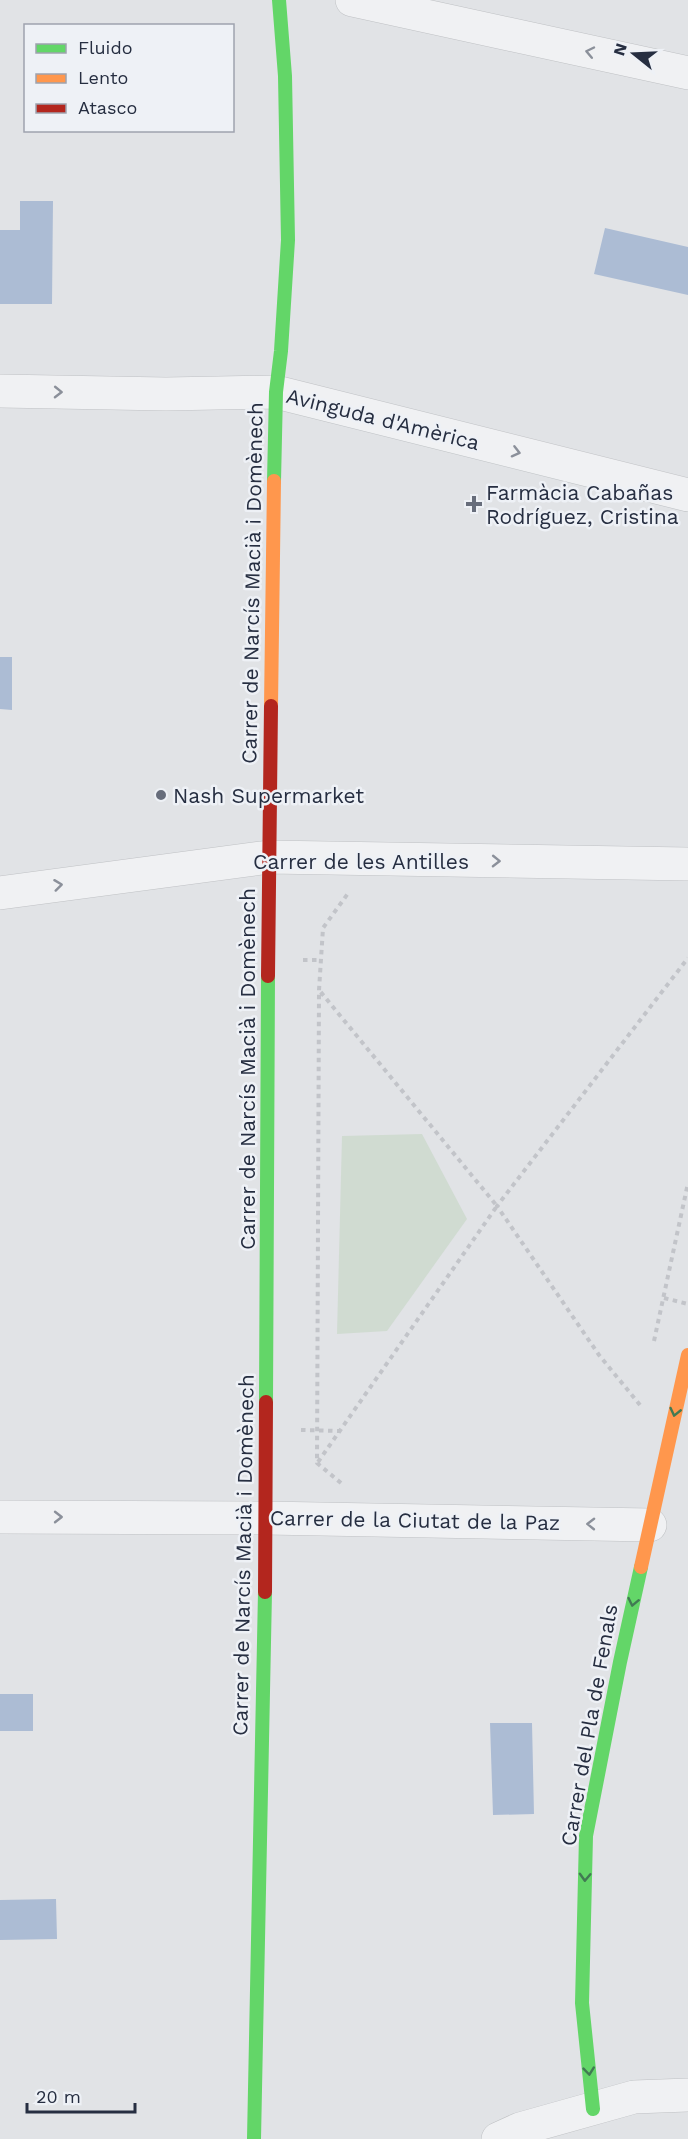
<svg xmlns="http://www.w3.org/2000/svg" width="688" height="2139" viewBox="0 0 688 2139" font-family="'Work Sans',sans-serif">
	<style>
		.green { fill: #d0dbd1 }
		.water { fill: #acbcd4 }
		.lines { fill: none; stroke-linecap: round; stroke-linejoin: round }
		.street-casing { stroke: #bfc1c4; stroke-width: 34 }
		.path { stroke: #c2c4c9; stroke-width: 4; stroke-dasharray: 4.5 4.5; stroke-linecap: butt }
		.street { stroke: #f0f1f3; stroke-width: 33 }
		.fast { stroke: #63d668; stroke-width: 14 }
		.slow { stroke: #ff974d; stroke-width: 14 }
		.jam { stroke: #b3261e; stroke-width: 14 }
		.oneway { stroke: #8b909a }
		.oneway2 { stroke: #417a53 }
		.poi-dot { fill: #676d7b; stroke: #eef1f6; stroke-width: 2 }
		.labels { text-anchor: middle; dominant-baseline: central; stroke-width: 5; stroke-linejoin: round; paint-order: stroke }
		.street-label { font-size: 21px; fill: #262e41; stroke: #eef1f6 }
		.poi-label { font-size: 21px; fill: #262e41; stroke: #eef1f6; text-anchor: start }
	</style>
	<rect width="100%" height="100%" fill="#e1e3e6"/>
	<path class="green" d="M 422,1134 L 467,1219 L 387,1331 L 337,1334 L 342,1136 Z"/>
	<path class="water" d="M 20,201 L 53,201 L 52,304 L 0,304 L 0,230 L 20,230 Z
		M 605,228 L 688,247 L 688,295 L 594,274 Z
		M 0,657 L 12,657 L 12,710 L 0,709 Z
		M 0,1694 L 33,1694 L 33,1731 L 0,1731 Z
		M 490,1723 L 532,1723 L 534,1814 L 493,1815 Z
		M 56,1899 L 57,1939 L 0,1940 L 0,1900 Z"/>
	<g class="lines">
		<g class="street-casing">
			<path id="street" d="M 352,0 L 688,73
				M 0,391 L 166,394 L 276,392 L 688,495
				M 0,893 L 269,857 L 688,864
				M 0,1517 L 266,1518 L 650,1525
				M 498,2139 L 520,2129 L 634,2097 L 688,2095"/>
		</g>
		<path class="path" d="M 303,960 L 321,960
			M 664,1298 L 688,1304
			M 654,1341 L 688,1183
			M 640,1405 L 599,1355 L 497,1206 L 688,958
			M 301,1430 L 339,1431
			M 318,1462 L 497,1206 L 319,990
			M 341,1483 L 317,1463 L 319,990 L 323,928 L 349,892"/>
		<use href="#street" class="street"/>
		<path class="fast" d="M 274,481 L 276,392 L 281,351 L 288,240 L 285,76 L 279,0
			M 266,1402 L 268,976
			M 593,2109 L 582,2003 L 586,1836 L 620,1662 L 641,1567
			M 254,2139 L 265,1592"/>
		<path class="slow" d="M 271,706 L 274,481
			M 641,1567 L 688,1355"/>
		<path class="jam" d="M 268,976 L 271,706
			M 265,1592 L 266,1402"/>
	</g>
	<defs><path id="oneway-chevron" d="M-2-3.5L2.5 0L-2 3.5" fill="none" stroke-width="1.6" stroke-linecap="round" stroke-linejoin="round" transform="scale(1.5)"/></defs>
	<g class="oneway">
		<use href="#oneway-chevron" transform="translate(590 52) rotate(-168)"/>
		<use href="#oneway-chevron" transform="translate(58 392) rotate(1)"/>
		<use href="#oneway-chevron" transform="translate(516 452) rotate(14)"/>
		<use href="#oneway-chevron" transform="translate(496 861) rotate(1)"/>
		<use href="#oneway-chevron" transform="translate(58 885) rotate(-7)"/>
		<use href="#oneway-chevron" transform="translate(58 1517)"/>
		<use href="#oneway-chevron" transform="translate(591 1524) rotate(-179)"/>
	</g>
	<g class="oneway2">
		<use href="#oneway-chevron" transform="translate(675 1412) rotate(103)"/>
		<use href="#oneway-chevron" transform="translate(633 1602) rotate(102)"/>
		<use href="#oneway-chevron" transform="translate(585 1877) rotate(92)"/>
		<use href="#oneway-chevron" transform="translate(589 2071) rotate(84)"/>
	</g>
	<g class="poi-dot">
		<path d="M471 495h6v6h6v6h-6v6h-6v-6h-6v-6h6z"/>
		<circle cx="161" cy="795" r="6"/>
	</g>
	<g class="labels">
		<g class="street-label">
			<text transform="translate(383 419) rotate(14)">Avinguda d'Amèrica</text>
			<text transform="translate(252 583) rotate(-89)">Carrer de Narcís Macià i Domènech</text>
			<text x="361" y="861">Carrer de les Antilles</text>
			<text transform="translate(247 1069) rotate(-90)">Carrer de Narcís Macià i Domènech</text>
			<text transform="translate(415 1520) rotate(1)">Carrer de la Ciutat de la Paz</text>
			<text transform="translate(243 1555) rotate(-89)">Carrer de Narcís Macià i Domènech</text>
			<text transform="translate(589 1725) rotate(-80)">Carrer del Pla de Fenals</text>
		</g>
		<g class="poi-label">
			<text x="486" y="492">Farmàcia Cabañas<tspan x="486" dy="24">Rodríguez, Cristina</tspan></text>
			<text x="173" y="795">Nash Supermarket</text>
		</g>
	</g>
	<rect x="24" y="24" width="210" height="108" fill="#eef1f6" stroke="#9ea3ae" stroke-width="1.5"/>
	<rect x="36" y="44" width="30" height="9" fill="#63d668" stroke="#9ea3ae" stroke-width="1.5"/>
	<text x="78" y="54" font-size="18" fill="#262e41">Fluido</text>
	<rect x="36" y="74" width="30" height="9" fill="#ff974d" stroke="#9ea3ae" stroke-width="1.5"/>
	<text x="78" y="84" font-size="18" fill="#262e41">Lento</text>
	<rect x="36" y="104" width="30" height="9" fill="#b3261e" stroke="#9ea3ae" stroke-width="1.5"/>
	<text x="78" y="114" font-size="18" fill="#262e41">Atasco</text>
	<g transform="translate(634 54) rotate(288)" stroke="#eef1f6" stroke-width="4.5" paint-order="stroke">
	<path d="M0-4.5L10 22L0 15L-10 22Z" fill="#262e41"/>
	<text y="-9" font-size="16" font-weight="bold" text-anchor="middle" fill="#262e41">N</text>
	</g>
	<path d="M27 2103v9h108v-9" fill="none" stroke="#262e41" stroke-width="3"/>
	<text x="36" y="2103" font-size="18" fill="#262e41" stroke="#eef1f6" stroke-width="4.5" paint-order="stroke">20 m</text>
</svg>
